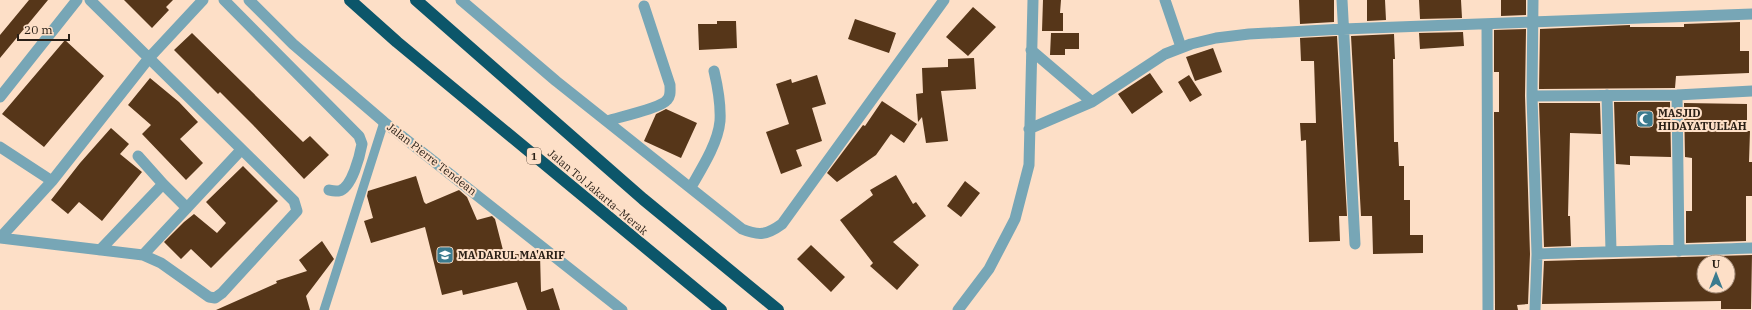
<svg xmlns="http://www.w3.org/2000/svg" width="1752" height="310" viewBox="0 0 1752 310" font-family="'IBM Plex Serif',serif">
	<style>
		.building { fill: #563619; fill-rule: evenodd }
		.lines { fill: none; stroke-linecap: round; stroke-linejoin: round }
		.service { stroke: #77a6b6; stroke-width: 9 }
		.minor { stroke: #77a6b6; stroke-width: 11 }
		.tertiary { stroke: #77a6b6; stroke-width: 11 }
		.motorway { stroke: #0c566a; stroke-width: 12 }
		.labels { text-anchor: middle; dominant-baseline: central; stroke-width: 4; stroke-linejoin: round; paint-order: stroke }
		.shield { fill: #fddfc7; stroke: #69594b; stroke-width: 1 }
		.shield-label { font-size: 10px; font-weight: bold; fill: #291f16 }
		.poi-label { font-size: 11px; font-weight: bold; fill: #291f16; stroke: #fddfc7; text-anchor: start }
		.street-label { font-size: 11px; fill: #291f16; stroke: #fddfc7 }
	</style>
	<rect width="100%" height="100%" fill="#fddfc7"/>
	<path class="building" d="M 29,0 L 48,0 L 0,58 L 0,35 Z
		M 124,0 L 173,0 L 166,7 L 169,10 L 152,28 Z
		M 1043,0 L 1061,0 L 1060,13 L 1063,13 L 1063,31 L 1042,31 Z
		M 1299,0 L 1334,0 L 1334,22 L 1300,24 Z
		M 1367,0 L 1385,0 L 1386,20 L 1367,21 Z
		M 1419,0 L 1461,0 L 1462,18 L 1420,19 Z
		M 1501,0 L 1526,0 L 1526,15 L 1501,16 Z
		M 973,7 L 996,27 L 968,56 L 946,37 Z
		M 855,19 L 896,33 L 889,53 L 848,39 Z
		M 717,21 L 736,21 L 737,48 L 699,50 L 698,24 L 717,24 Z
		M 1740,22 L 1740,51 L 1749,51 L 1749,73 L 1676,76 L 1675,88 L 1539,89 L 1540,29 L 1630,25 L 1630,27 L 1684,27 L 1684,24 Z
		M 1526,29 L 1525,96 L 1530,254 L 1528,304 L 1517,305 L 1518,310 L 1495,310 L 1494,112 L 1499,112 L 1499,72 L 1494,72 L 1494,30 Z
		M 1463,32 L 1464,46 L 1420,49 L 1419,33 Z
		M 192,33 L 303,142 L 310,136 L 329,155 L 304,179 L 253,125 L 220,92 L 218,94 L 174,50 Z
		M 1051,33 L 1079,33 L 1079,49 L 1065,49 L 1065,55 L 1050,55 Z
		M 1394,34 L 1395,59 L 1393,59 L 1394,142 L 1398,142 L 1399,166 L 1404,166 L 1404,200 L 1410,200 L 1410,235 L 1423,235 L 1423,253 L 1373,254 L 1372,216 L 1361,216 L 1351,36 Z
		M 1337,36 L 1347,216 L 1339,216 L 1340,241 L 1309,242 L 1306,140 L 1301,141 L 1300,123 L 1316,123 L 1314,61 L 1301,61 L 1300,38 Z
		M 65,40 L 104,76 L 44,147 L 2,114 Z
		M 1213,48 L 1222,72 L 1195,81 L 1186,57 Z
		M 974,58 L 976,89 L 941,91 L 948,141 L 926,143 L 922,117 L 918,122 L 916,94 L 923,93 L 922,68 L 948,67 L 948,59 Z
		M 1150,73 L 1163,92 L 1132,114 L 1118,94 Z
		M 817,75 L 826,104 L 812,108 L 822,141 L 796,150 L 802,166 L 781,174 L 766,132 L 789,124 L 776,84 L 791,79 L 792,83 Z
		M 1189,75 L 1202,95 L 1190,102 L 1178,82 Z
		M 150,78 L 179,102 L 198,122 L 180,139 L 203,163 L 186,180 L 142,134 L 151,125 L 128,105 Z
		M 882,101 L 917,124 L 904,143 L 891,134 L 876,155 L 837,182 L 827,173 L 863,125 L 865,126 Z
		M 1614,102 L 1670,102 L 1671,157 L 1630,156 L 1630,165 L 1616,164 Z
		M 1539,103 L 1600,103 L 1601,134 L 1570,133 L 1568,216 L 1570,216 L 1571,246 L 1544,247 Z
		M 1684,103 L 1747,104 L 1747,131 L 1750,131 L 1749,162 L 1752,162 L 1752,196 L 1746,196 L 1746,241 L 1686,243 L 1686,211 L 1692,211 L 1692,158 L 1685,157 Z
		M 666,109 L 697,123 L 681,158 L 644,141 L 656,114 Z
		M 111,128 L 129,144 L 120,154 L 142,172 L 102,221 L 79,202 L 68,214 L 51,200 L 80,163 Z
		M 243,166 L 278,201 L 211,268 L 191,249 L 181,259 L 164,242 L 184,222 L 194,214 L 217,233 L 226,223 L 206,202 Z
		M 896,175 L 913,204 L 916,202 L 926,216 L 893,242 L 919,265 L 897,290 L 870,266 L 873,263 L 840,220 L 873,195 L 870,190 Z
		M 416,176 L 424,202 L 426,204 L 459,190 L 467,197 L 477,220 L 492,216 L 495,219 L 504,254 L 540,254 L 541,292 L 553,288 L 560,310 L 527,310 L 517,282 L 463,295 L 462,290 L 442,295 L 425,227 L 371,243 L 364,221 L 373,218 L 367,196 L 368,191 Z
		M 965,181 L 980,193 L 961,217 L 947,206 Z
		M 322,241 L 334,259 L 306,296 L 310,310 L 216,310 L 277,283 L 276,281 L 307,271 L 299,260 Z
		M 811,245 L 845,277 L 831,292 L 797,259 Z
		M 1752,255 L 1751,309 L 1721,309 L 1721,301 L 1542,304 L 1544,261 ZM 1704,262 L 1728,262 L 1728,286 L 1704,286 Z"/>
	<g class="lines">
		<path class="service" d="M 324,310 L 384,122"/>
		<path class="minor" d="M 224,0 L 359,136 L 362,144 C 360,155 352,188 339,191 C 336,191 332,191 329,190
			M 461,0 L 556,81 L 742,229 C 759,236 767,235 782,224 L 944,0
			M 1165,0 L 1181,47
			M 1342,0 L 1355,244
			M 1533,0 L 1532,96 L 1537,254 L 1535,310
			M 1487,24 L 1488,310
			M 1031,50 L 1092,102
			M 1607,95 L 1611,251
			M 1677,95 L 1679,251
			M 1532,96 L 1677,95 L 1752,91
			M 0,97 L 77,0
			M 607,121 C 619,117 661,108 667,100 C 671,96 670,91 670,85 L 644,6
			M 1029,129 L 1092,102 L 1165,54 L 1191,44 L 1216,38 L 1249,34 L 1343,29 L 1752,14
			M 0,147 L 52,181
			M 138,156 L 163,184
			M 691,187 C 702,168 718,143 720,121 C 721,104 718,88 714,71
			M 0,238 L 143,255 L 161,263 L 209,297 L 215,298 L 222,293 L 297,211 L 294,201 L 90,0
			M 0,238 L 52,181 L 149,58 L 203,0
			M 100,250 L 163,184 L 187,208
			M 1537,254 C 1609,251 1680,251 1752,248
			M 143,255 L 241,150
			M 958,310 L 989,269 L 1015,219 L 1029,165 L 1033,0"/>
		<path class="tertiary" d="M 249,0 L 293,44 L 384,122 L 622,310"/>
		<path class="motorway" d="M 350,0 L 397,42 L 721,310
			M 416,0 L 643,199 L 778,310"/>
	</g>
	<defs>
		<g id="mosque-square" transform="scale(0.9)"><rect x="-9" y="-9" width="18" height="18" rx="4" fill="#3b7b8f" stroke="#fddfc7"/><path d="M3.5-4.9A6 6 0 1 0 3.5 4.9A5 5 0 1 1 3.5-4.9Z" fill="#fff"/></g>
		<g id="school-square" transform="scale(0.9)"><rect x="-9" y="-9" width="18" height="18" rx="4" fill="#3b7b8f" stroke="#fddfc7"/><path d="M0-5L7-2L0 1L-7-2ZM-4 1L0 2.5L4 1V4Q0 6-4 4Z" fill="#fff"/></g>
	</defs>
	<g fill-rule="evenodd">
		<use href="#mosque-square" x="1645" y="119"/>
		<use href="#school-square" x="445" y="255"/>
	</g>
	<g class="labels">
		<rect class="shield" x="527" y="148" width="14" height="16" rx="3"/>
		<g class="shield-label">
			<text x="534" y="156">1</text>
		</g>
		<g class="poi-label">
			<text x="1658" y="113">MASJID<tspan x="1658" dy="13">HIDAYATULLAH</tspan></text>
			<text x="458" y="255">MA DARUL MA'ARIF</text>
		</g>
		<g class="street-label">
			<text transform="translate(432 159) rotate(38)">Jalan Pierre Tendean</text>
			<text transform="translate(598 192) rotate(40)">Jalan Tol Jakarta–Merak</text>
		</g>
	</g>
	<g transform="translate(1716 274)"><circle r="19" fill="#fddfc7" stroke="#a89280"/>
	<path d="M0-3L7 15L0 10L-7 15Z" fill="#3b7b8f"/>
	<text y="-6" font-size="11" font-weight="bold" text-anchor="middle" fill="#291f16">U</text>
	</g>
	<path d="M18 34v6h51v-6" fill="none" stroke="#291f16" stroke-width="2"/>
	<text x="24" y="34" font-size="12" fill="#291f16" stroke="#fddfc7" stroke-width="3" paint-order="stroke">20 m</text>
</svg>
